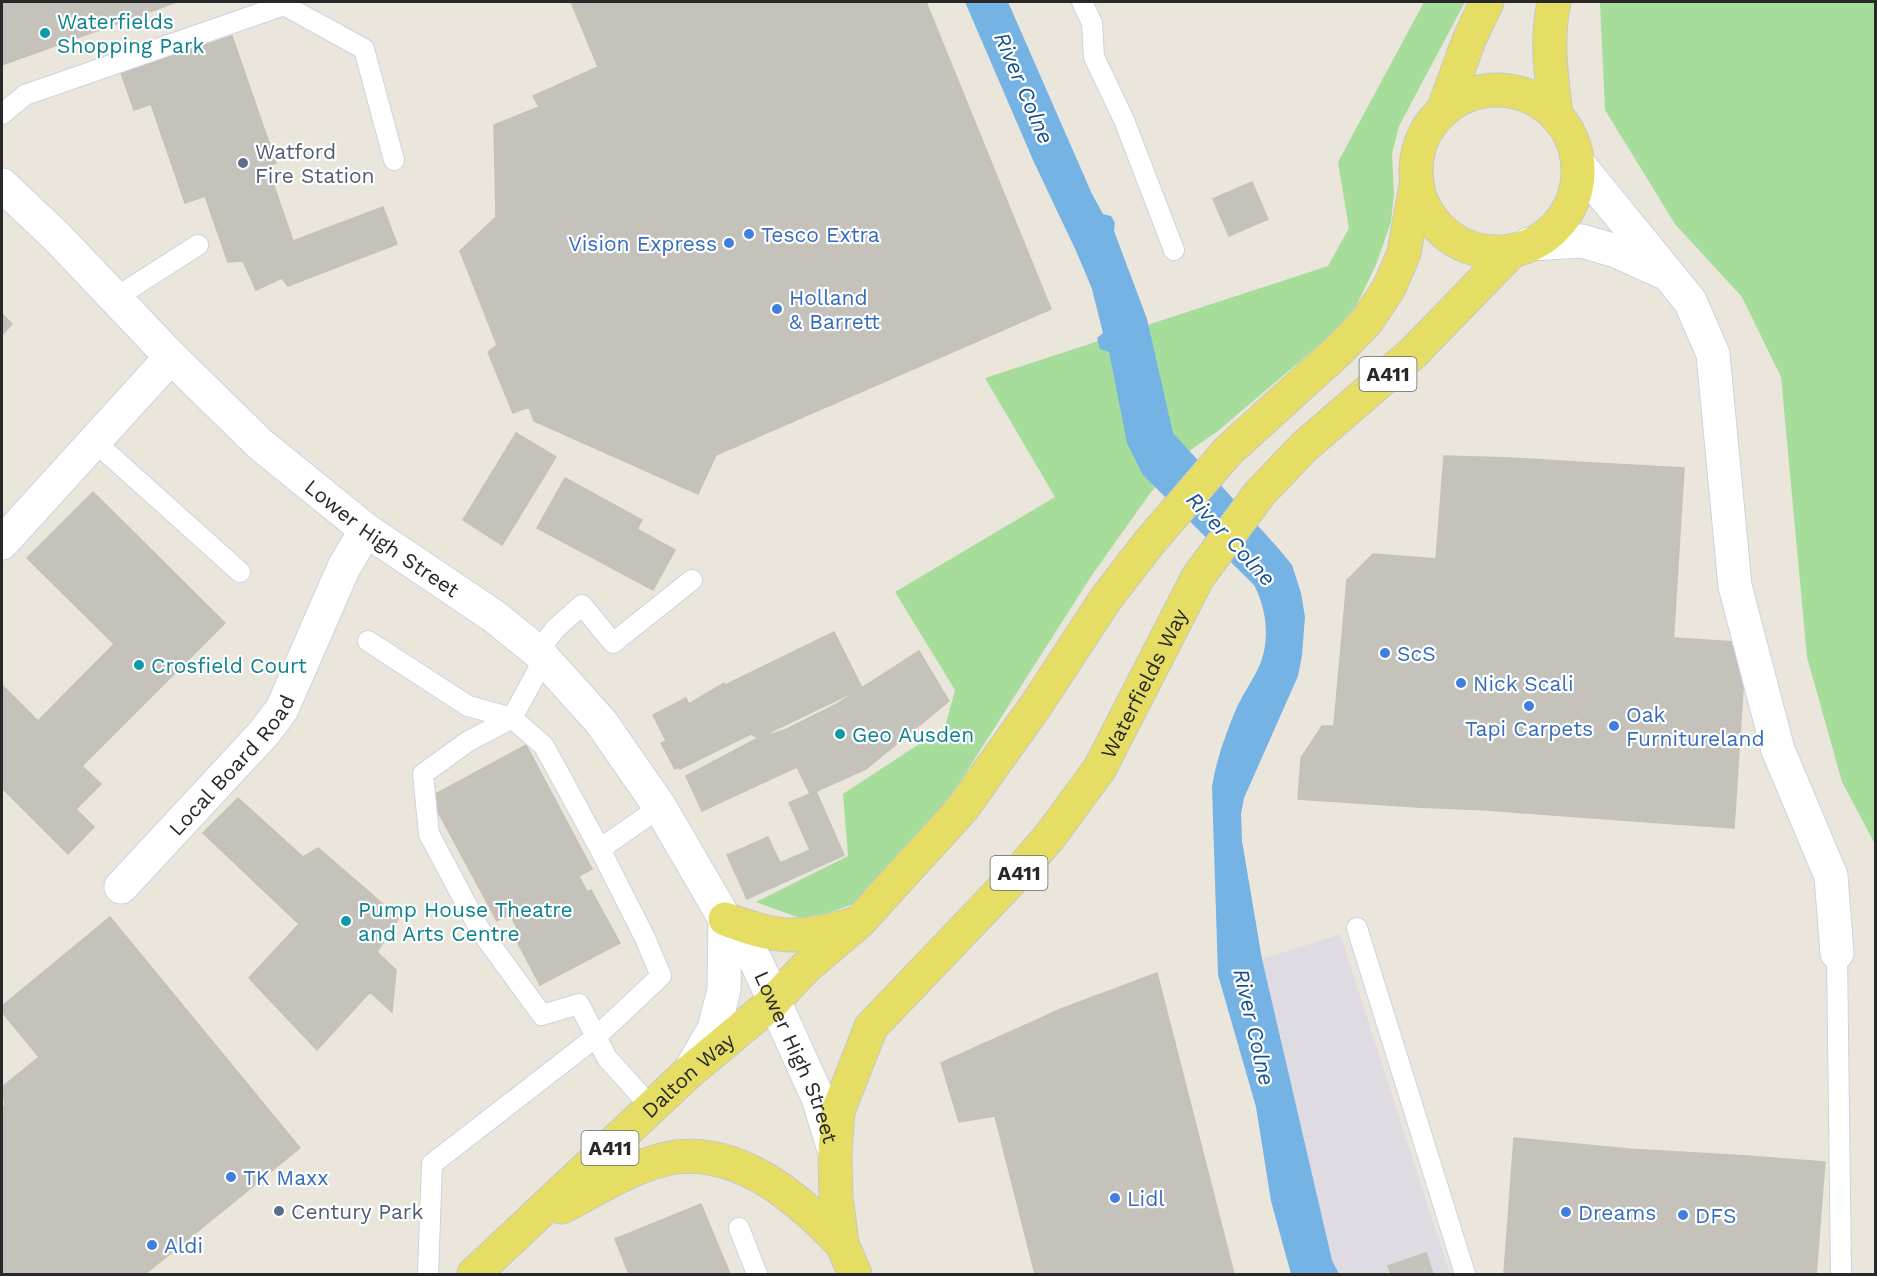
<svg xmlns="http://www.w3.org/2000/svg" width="1877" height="1276" viewBox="0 0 1877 1276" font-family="'Work Sans',sans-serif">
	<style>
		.industrial { fill: #dfdbe2 }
		.green { fill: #a6dd9b }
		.water { fill: #75b3e5 }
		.building { fill: #c5c2bb; stroke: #c5c2b5; stroke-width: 1.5 }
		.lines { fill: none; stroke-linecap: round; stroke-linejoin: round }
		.lane-casing { stroke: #d0d1e0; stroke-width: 22 }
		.street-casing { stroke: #d0d1e0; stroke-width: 35 }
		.secondary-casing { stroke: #d0d1e0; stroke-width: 35 }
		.primary-casing { stroke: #c7c7c7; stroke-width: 35 }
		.lane { stroke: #fff; stroke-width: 20 }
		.street { stroke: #fff; stroke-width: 33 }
		.secondary { stroke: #fff; stroke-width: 33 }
		.primary { stroke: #e6de64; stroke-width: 33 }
		.culture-dot { fill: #0f9aa8; stroke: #fff; stroke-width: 2 }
		.service-dot { fill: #5c6f8a; stroke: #fff; stroke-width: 2 }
		.shop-dot { fill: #3f7fe0; stroke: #fff; stroke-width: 2 }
		.labels { text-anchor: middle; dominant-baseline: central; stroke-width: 4.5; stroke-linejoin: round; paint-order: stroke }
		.shield { fill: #fff; stroke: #686868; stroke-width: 1.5 }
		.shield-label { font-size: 20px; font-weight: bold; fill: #282828 }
		.culture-label { font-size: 21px; fill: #0d838f; stroke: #fff; text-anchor: start }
		.service-label { font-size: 21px; fill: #4e5e75; stroke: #fff; text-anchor: start }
		.shop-label { font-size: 21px; fill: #366cbe; stroke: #fff; text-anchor: start }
		.street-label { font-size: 21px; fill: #282828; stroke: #fff }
		.water-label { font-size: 22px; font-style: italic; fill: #17508e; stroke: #fff }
	</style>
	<rect width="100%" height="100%" fill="#eae6db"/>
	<path class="industrial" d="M 1340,934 L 1450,1274 L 1339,1274 L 1332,1260 L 1262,959 Z"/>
	<path class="green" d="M 1424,2 L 1465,2 L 1399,126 L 1392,154 L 1394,193 L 1391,222 L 1376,265 L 1356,306 L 1333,333 L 1218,431 L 1192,449 L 1151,492 L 1092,575 L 951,796 L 856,903 L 828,913 L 800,918 L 756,902 L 848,856 L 843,794 L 945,727 L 955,690 L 895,592 L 1055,497 L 985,378 L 1328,266 L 1349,228 L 1338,162 Z
		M 1600,2 L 1875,2 L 1875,844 L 1842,782 L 1807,657 L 1781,377 L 1742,297 L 1675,224 L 1605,110 Z"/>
	<path class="water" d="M 965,2 L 1008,2 L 1092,194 L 1103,214 L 1111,216 L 1115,223 L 1114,231 L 1147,319 L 1173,433 L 1279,549 L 1292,565 L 1301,593 L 1305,617 L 1302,655 L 1298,676 L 1244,798 L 1241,814 L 1242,841 L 1262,959 L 1332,1260 L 1339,1274 L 1291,1274 L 1271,1201 L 1256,1107 L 1218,975 L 1212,787 C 1216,760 1226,733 1237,707 C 1244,692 1255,677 1261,662 C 1270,637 1266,607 1254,585 L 1143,475 L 1127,443 L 1109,352 L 1100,349 L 1097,338 L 1103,333 L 1092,289 L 1077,253 L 1033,160 Z"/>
	<path class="building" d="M 2,2 L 177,2 L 2,65 Z
		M 571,2 L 926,2 L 1051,309 L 716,455 L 698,494 L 534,421 L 529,407 L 513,413 L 488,352 L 497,345 L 460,251 L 496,217 L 494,125 L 539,107 L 533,96 L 598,67 Z
		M 232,36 L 276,163 L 267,166 L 293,241 L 383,207 L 397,244 L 288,286 L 282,278 L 256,290 L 243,261 L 228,262 L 205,196 L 185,203 L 151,104 L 134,110 L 121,73 Z
		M 1252,182 L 1268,219 L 1229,236 L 1213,199 Z
		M 2,314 L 12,324 L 2,335 Z
		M 516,433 L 556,457 L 502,545 L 463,520 Z
		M 1444,456 L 1511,458 L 1488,810 L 1417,807 Z
		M 1511,458 L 1576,462 L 1553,815 L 1488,810 Z
		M 1576,462 L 1684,468 L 1662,823 L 1553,815 Z
		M 565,478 L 642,520 L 637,529 L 675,550 L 653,590 L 537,528 Z
		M 93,492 L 225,623 L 82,766 L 101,784 L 76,809 L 94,827 L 68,854 L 2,788 L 2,685 L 38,721 L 114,644 L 27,558 Z
		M 1373,554 L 1436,559 L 1417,807 L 1298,799 L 1301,758 L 1322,726 L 1334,726 L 1347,580 Z
		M 834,632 L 862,688 L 758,738 L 751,734 L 725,685 Z
		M 1674,638 L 1736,642 L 1744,674 L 1734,828 L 1662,823 Z
		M 919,651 L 949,701 L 866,769 L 810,794 L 797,767 L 702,811 L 686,776 L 758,738 L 785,730 L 837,704 Z
		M 724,683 L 751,734 L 680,769 L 679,767 L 675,769 L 661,743 L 666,741 L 653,715 L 686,698 L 689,704 Z
		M 526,745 L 592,869 L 579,876 L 587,892 L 591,890 L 620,943 L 540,985 L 512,932 L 517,928 L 510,914 L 497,921 L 430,797 Z
		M 816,791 L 844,855 L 747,899 L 727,855 L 768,837 L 780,863 L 810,850 L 789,803 Z
		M 238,798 L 303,857 L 318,848 L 399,918 L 377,952 L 396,970 L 392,1012 L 370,992 L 317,1050 L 249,978 L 299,924 L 203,833 Z
		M 110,917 L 300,1148 L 145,1274 L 2,1274 L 2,1109 L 5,1105 L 2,1087 L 39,1057 L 2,1012 L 2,1006 Z
		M 1157,973 L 1234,1274 L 1035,1274 L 995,1116 L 959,1122 L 941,1063 L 1061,1009 Z
		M 1514,1138 L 1628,1149 L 1618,1274 L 1504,1274 Z
		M 1628,1149 L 1747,1156 L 1738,1274 L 1618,1274 Z
		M 1747,1156 L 1825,1162 L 1816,1274 L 1738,1274 Z
		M 701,1204 L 730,1274 L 629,1274 L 615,1239 Z
		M 1426,1253 L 1433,1274 L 1391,1274 L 1388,1266 Z"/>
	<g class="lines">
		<g class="lane-casing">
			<path id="lane" d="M 1082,2 L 1092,23 L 1094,57 L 1124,120 L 1174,250
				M 2,114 L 25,95 L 284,5 L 364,49 L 394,160
				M 115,298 L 198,245
				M 94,441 L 240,572
				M 368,641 L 468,706 L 512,718 L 544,746 L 600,849 L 660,807
				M 538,652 L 555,629 L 582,605 L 613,643 L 692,580
				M 544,659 L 512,718 L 467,742 L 423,774 L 429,834 L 480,930 L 542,1015 L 579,1004 L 607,1058 L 652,1108
				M 1357,928 L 1465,1274
				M 1837,953 L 1841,1274
				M 739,1228 L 757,1274
				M 428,1274 L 432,1164 L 597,1036 L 661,976 L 645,938 L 600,849"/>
		</g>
		<g class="street-casing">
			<g id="street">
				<path d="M 1580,166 L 1690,301 L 1713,354 L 1735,586 L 1778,750 L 1831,876 L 1837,953"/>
				<path d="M 1529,244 L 1582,241 L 1616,251 L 1665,273"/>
				<path d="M 2,543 L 171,357"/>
				<path id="s1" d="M 121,887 L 264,733 L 282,709 L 344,567 L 366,530"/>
			</g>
		</g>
		<g class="secondary-casing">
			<g id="secondary">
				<path id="s2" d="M 2,185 L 58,238 L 171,357 L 260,444 L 366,530 L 495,617 L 538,652 L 601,722 L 660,807 L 725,919 L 756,961 L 818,1098 L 835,1153"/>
				<path d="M 691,1069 L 714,1029 L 724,990 L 725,919"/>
			</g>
		</g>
		<g class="primary-casing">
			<g id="primary">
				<path d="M 1554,2 C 1546,39 1551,76 1556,113"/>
				<circle cx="1497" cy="171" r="81"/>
				<path d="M 1444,108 L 1469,40 L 1487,2"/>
				<path d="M 725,919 C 779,939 798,940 854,924"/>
				<path d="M 562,1207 C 597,1189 636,1163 676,1157 C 742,1149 800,1200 842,1244"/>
				<path id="s3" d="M 474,1274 L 689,1072 L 773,1002 L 805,968 L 859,922 L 962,809 L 1037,704 L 1105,600 L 1148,544 L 1228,451 L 1338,351 L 1367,321 L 1389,288 L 1404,253 L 1416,185"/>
				<path id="s4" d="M 855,1274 L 842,1244 L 836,1197 L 835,1153 L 838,1111 L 871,1027 L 1019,872 L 1051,835 L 1100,768 L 1198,577 L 1260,493 L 1305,446 L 1413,353 L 1512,251"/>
			</g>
		</g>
		<use href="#lane" class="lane"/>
		<use href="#street" class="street"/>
		<use href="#secondary" class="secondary"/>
		<use href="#primary" class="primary"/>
	</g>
	<g class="culture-dot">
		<circle cx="45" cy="33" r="6"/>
		<circle cx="139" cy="665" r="6"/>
		<circle cx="840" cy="734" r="6"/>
		<circle cx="346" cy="921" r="6"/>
	</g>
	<g class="service-dot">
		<circle cx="243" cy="163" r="6"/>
		<circle cx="279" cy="1211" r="6"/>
	</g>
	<g class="shop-dot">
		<circle cx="749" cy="234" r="6"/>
		<circle cx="729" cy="243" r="6"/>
		<circle cx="777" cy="309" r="6"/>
		<circle cx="1385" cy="653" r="6"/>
		<circle cx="1461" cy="683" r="6"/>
		<circle cx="1529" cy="706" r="6"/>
		<circle cx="1614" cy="726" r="6"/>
		<circle cx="231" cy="1177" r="6"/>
		<circle cx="1115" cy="1198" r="6"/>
		<circle cx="1566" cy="1212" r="6"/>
		<circle cx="1683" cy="1215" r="6"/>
		<circle cx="152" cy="1245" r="6"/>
	</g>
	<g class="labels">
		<g class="shield">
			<rect x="1359.5" y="357" width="57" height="34" rx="4.5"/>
			<rect x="990.5" y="856" width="57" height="34" rx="4.5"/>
			<rect x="581.5" y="1131" width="57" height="34" rx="4.5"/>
		</g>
		<g class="shield-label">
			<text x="1388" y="374">A411</text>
			<text x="1019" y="873">A411</text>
			<text x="610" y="1148">A411</text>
		</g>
		<g class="culture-label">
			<text x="57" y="21">Waterfields<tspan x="57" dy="24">Shopping Park</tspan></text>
			<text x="151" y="665">Crosfield Court</text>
			<text x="852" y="734">Geo Ausden</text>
			<text x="358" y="909">Pump House Theatre<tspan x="358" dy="24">and Arts Centre</tspan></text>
		</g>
		<g class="service-label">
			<text x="255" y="151">Watford<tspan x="255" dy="24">Fire Station</tspan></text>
			<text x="291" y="1211">Century Park</text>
		</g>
		<g class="shop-label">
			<text x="761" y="234">Tesco Extra</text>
			<text x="717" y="243" text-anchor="end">Vision Express</text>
			<text x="789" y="297">Holland<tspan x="789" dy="24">&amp; Barrett</tspan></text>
			<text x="1397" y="653">ScS</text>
			<text x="1473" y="683">Nick Scali</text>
			<text x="1626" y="714">Oak<tspan x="1626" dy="24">Furnitureland</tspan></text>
			<text x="1529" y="728" text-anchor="middle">Tapi Carpets</text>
			<text x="243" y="1177">TK Maxx</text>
			<text x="1127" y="1198">Lidl</text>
			<text x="1578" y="1212">Dreams</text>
			<text x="1695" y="1215">DFS</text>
			<text x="164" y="1245">Aldi</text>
		</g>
		<g class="street-label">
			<text stroke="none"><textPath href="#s2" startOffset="520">Lower High Street</textPath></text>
			<text stroke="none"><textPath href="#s4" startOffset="698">Waterfields Way</textPath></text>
			<text stroke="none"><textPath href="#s1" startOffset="165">Local Board Road</textPath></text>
			<text stroke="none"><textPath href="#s2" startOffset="1197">Lower High Street</textPath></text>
			<text stroke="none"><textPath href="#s3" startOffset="292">Dalton Way</textPath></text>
		</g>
		<g class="water-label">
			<text transform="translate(1024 88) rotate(67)">River Colne</text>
			<text transform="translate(1231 539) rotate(47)">River Colne</text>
			<text transform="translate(1254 1027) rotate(77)">River Colne</text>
		</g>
	</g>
	<rect width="1877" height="1276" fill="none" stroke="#282828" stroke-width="6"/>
</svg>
